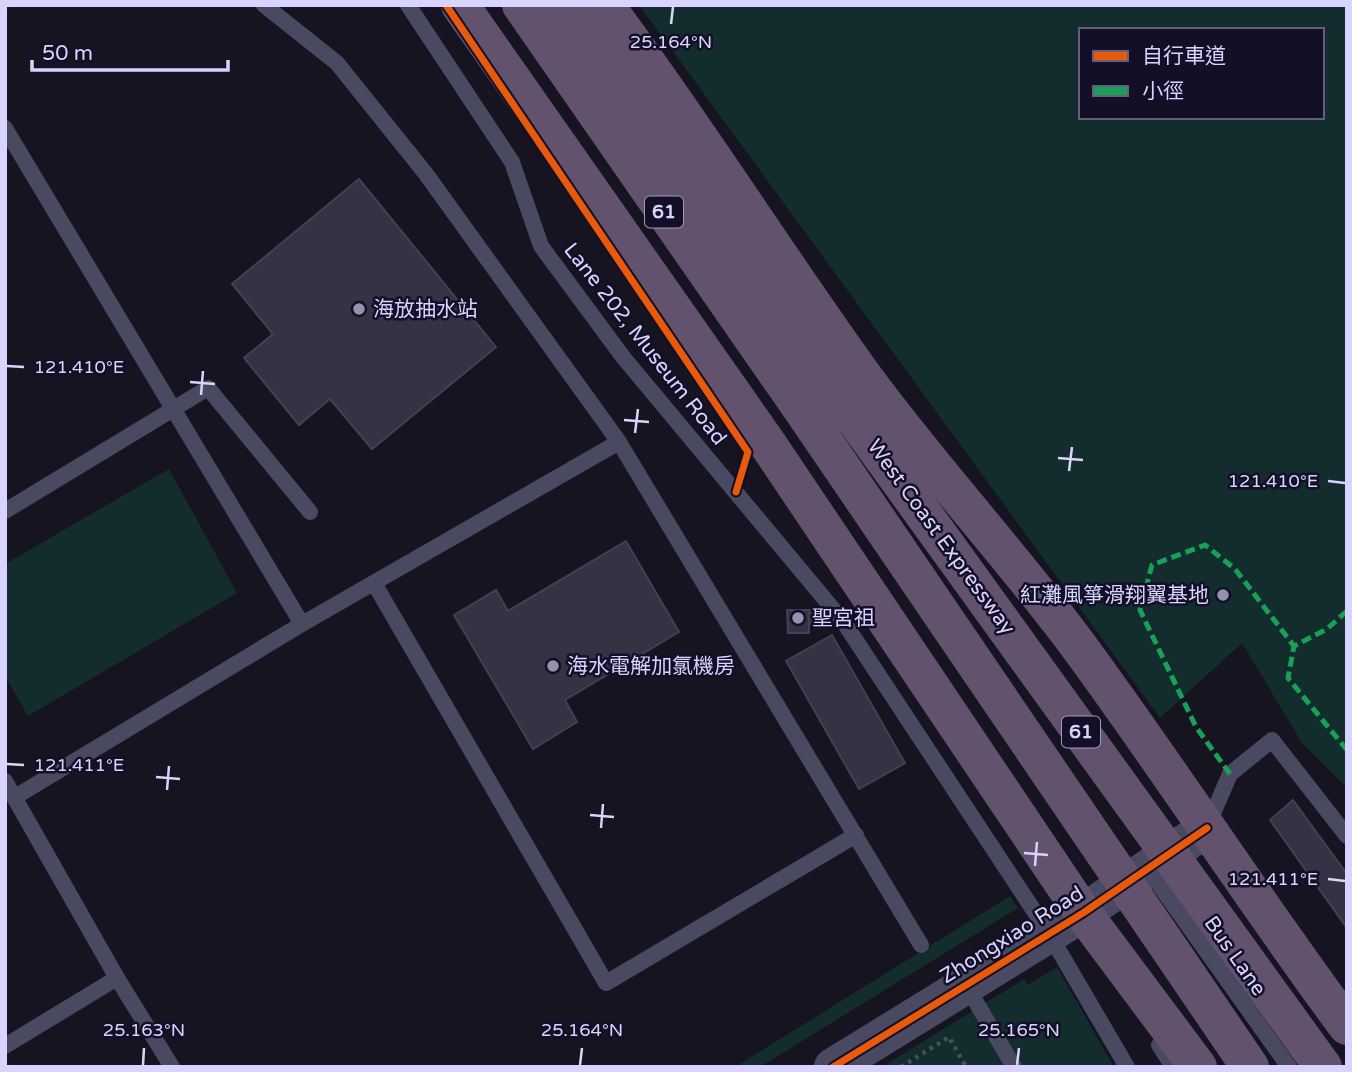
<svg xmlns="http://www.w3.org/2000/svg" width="1352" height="1072" viewBox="0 0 1352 1072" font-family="'Varela Round','Noto Sans TC',sans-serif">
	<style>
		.green { fill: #132c2d; fill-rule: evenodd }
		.building { fill: #343243; stroke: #433f54; stroke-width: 2 }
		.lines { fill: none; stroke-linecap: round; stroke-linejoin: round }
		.path { stroke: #44505f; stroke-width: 4.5; stroke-dasharray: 3.5 5; stroke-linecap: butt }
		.service { stroke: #4a4962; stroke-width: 16 }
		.tertiary { stroke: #4a4962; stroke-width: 38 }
		.trunk { stroke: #62526e; stroke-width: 38 }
		.trunk-bridge { stroke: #62526e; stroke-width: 38 }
		.quiet { stroke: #1a9f57; stroke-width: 5; stroke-dasharray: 10 5; stroke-linecap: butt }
		.cycleway-casing { stroke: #130f26; stroke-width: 11 }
		.cycleway { stroke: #e8590c; stroke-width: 7 }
		.ticks { fill: none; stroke: #d9d4ff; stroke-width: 2.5 }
		.poi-dot { fill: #9591b1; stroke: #130f26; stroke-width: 2.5 }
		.labels { text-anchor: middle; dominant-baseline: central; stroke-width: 5; stroke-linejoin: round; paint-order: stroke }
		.shield { fill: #130f26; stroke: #9e99be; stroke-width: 2 }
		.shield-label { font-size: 19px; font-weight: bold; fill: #d9d4ff }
		.poi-label { font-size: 21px; fill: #d9d4ff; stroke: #130f26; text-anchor: start }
		.street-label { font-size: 21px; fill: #d9d4ff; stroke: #130f26 }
		.ticks-label { font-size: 18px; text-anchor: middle; fill: #d9d4ff; stroke: #130f26; stroke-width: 5; stroke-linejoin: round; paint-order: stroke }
	</style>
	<rect width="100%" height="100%" fill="#161421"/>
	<path class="green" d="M 639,5 L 1347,5 L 1347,788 L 1302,743 L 1242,643 L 1160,718 ZM 1081,30 L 1322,30 L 1322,117 L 1081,117 Z
		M 169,469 L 237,593 L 28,716 L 5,676 L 5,564 Z
		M 1010,896 L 1018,908 L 760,1067 L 735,1067 Z
		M 1057,967 L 1114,1067 L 882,1067 L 1024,979 L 1028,985 Z"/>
	<path class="building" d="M 359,179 L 496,347 L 372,449 L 330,399 L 299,425 L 244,358 L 273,334 L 232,284 Z
		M 626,541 L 679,632 L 565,700 L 577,722 L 533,749 L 454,615 L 496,590 L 508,611 Z
		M 787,610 L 809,610 L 809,633 L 788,633 Z
		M 809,610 L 818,610 L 824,616 L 809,625 Z
		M 832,635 L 905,763 L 859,789 L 786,661 Z
		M 1293,800 L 1347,874 L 1347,928 L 1270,820 Z"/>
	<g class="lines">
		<path class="path" d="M 901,1067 L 949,1037 L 966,1067"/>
		<path class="service" d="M 264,5 L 337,63 L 426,174 L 619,442 L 921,945
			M 408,5 L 512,162 L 541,246 L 623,357 L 843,621 L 1048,932 L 1127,1067
			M 5,128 L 302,624
			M 5,511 L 208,388 L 310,512
			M 374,583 L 606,983 L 856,835
			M 5,781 L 117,978 L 172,1067
			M 15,797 L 302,624 L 619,442
			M 1208,825 L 1230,774 L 1272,740 L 1347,836
			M 1148,869 L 1289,1067
			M 966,985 L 1014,1067
			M 1159,1045 L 1173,1067
			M 5,1046 L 117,978"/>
		<path class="tertiary" d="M 833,1067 L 1083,913 L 1207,828"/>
		<path class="trunk" d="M 460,5 L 767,443 L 1083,913 L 1198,1067
			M 521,5 L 808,418
			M 561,5 L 839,397
			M 605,5 C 696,127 777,257 866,380 C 934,472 1012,556 1080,648 C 1171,772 1255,902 1347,1026"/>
		<path class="trunk-bridge" d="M 839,397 L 1323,1067
			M 808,418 L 1250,1067"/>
		<path class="quiet" d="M 1347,611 L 1327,629 L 1294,646 L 1288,678 L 1347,750
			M 1230,774 L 1196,727 L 1140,610 L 1152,565 L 1205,545 L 1235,569 L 1294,646"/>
		<g class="cycleway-casing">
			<path id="cycleway" d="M 446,5 L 748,452 L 736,492
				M 833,1067 L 1083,913 L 1207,828"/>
		</g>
		<use href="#cycleway" class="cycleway"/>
	</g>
	<path class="ticks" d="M 671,24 L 673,7M 7,366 L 24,367M 190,382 L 215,384M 201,395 L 203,371M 624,420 L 649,422M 635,433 L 638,409M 1058,458 L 1083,460M 1069,471 L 1072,447M 1328,481 L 1345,483M 7,764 L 24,765M 156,777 L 180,779M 167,790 L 169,766M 590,815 L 614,817M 601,828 L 603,804M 1024,853 L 1048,855M 1035,866 L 1037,842M 1328,879 L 1345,881M 143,1065 L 144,1048M 580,1065 L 582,1048M 1017,1065 L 1019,1048"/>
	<g class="poi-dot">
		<circle cx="359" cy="309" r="7"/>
		<circle cx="1223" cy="595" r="7"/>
		<circle cx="798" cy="618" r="7"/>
		<circle cx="553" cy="666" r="7"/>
	</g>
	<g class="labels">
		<g class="shield">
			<rect x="645" y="196.5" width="38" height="31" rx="5"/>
			<rect x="1062" y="716.5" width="38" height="31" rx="5"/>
		</g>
		<g class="shield-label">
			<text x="664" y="212">61</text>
			<text x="1081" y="732">61</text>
		</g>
		<g class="poi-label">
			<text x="373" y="309">海放抽水站</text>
			<text x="1209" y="595" text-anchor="end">紅灘風箏滑翔翼基地</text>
			<text x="812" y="618">聖宮祖</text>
			<text x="567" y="666">海水電解加氯機房</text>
		</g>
		<g class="street-label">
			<text transform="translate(645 344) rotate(52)">Lane 202, Museum Road</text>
			<text transform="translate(941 537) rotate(54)">West Coast Expressway</text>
			<text transform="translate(1012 935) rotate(-32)">Zhongxiao Road</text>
			<text transform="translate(1235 956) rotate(55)">Bus Lane</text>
		</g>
	</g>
	<g class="ticks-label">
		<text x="671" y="48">25.164°N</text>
		<text x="79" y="373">121.410°E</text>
		<text x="1273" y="487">121.410°E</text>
		<text x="79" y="771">121.411°E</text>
		<text x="1273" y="885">121.411°E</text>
		<text x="144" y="1036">25.163°N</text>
		<text x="582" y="1036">25.164°N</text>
		<text x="1019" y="1036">25.165°N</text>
	</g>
	<rect width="1352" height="1072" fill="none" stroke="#d9d4ff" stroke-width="14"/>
	<rect x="1079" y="28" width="245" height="91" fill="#130f26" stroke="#625e7d" stroke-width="2"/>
	<rect x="1093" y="51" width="35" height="10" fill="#e8590c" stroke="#625e7d" stroke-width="2"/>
	<text x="1142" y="63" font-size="21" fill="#d9d4ff">自行車道</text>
	<rect x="1093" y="86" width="35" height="10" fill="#1a9f57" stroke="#625e7d" stroke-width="2"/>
	<text x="1142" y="98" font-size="21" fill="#d9d4ff">小徑</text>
	<path d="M32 60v10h196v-10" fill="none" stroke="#d9d4ff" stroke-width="3.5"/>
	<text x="42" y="60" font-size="21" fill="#d9d4ff" stroke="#130f26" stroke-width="5" paint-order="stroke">50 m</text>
</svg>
